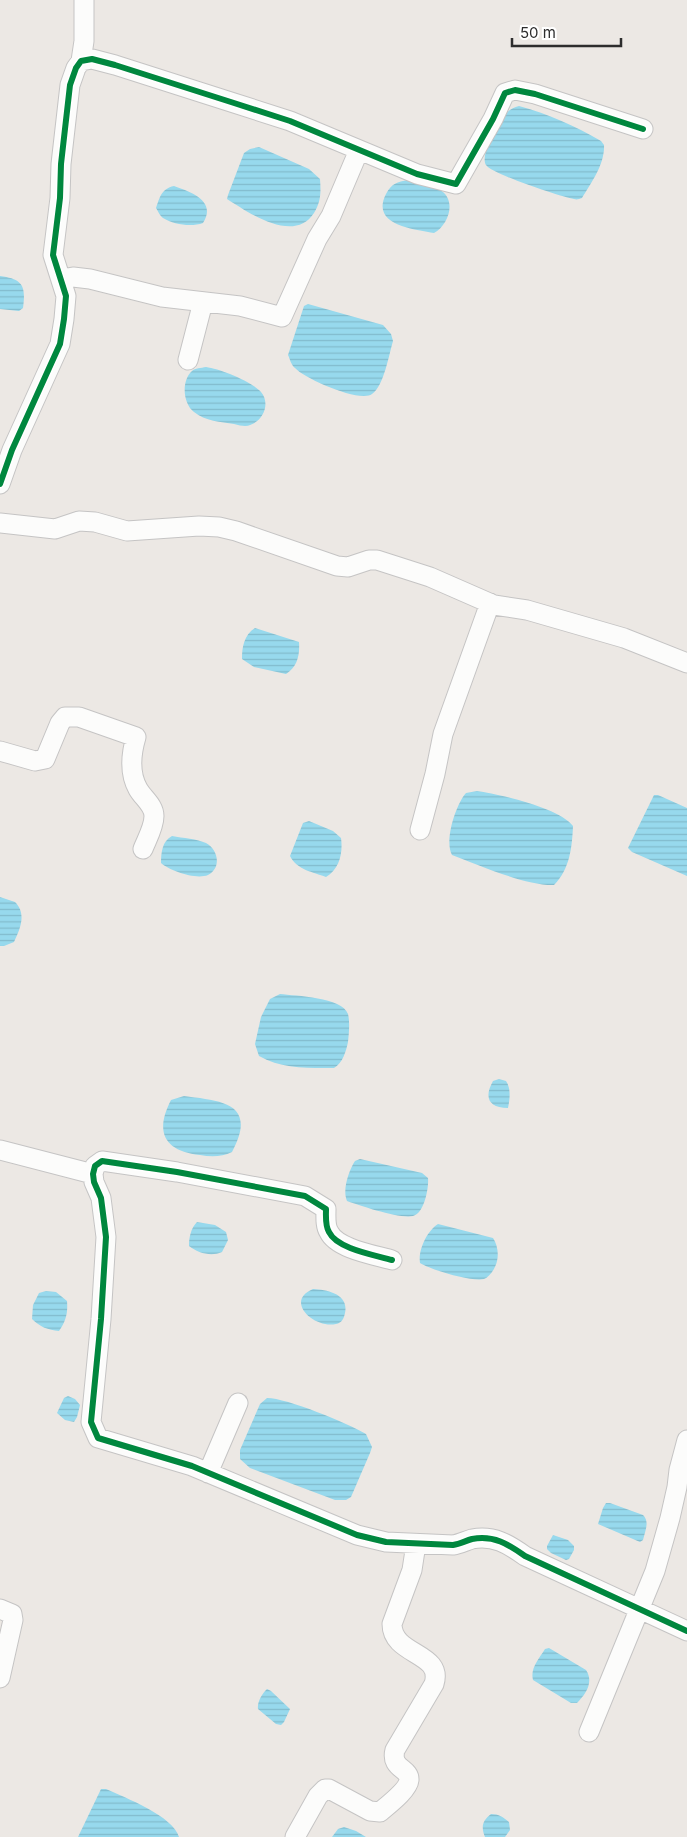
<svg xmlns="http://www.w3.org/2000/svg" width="687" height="1837" viewBox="0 0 687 1837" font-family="Inter,sans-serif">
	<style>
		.water { fill: url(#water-rules) }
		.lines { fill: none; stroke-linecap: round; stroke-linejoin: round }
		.minor-casing { stroke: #c5c4c4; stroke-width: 21 }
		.minor { stroke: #fcfcfb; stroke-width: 19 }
		.cycleway-casing { stroke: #fff; stroke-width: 9 }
		.cycleway { stroke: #00873e; stroke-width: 6 }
	</style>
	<defs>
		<pattern id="water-rules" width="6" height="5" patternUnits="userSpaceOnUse" patternTransform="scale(1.25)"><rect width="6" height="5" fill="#97d9ed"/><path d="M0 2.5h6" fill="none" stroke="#82bbcc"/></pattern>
	</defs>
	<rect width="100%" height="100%" fill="#ece8e4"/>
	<path class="water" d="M 519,106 C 549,114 575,126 601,141 L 604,145 C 605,164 591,183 582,198 C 579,199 577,200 574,199 C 561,197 492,174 486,165 C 481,158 491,136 495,129 C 502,119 506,109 519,106 Z
		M 259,147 L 309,169 L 320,179 C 321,192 321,202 314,213 C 294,244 249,213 227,199 L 228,195 L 244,153 L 250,149 Z
		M 408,180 C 418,183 430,184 438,189 C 458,198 449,225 434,233 C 414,229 370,225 386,194 C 392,183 397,182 408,180 Z
		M 174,186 C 191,192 217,201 203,223 C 192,227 174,225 163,218 C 160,216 158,211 156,208 C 160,197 161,189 174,186 Z
		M 0,276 C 23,279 26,286 23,308 L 19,311 L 0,309 Z
		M 308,304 L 383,325 L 391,334 L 393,341 C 389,354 384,386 372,394 C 360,403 305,379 295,368 C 291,365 290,359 288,355 L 304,306 Z
		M 206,367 C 220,369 251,381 261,392 C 272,405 261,425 245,426 C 242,426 238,425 234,424 C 221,422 205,421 194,412 C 183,404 181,381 192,371 C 195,368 201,368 206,367 Z
		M 255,628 L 299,642 C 300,656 297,667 286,674 L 254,667 L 242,659 C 242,647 244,635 255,628 Z
		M 477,791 C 499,794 560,808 573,826 C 572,847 570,869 554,885 C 527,886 478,865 452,855 C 444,841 456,804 466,793 Z
		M 654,795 L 658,795 L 687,808 L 687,876 L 632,852 L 628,848 Z
		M 309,821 L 333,831 L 341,838 C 343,852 340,869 326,877 C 313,872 297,870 290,856 L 303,823 Z
		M 172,836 C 183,838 197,839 206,843 C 218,849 222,868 208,875 C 196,880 170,871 161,863 C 161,853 162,841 172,836 Z
		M 0,897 L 15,902 C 27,914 20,929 14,942 L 4,946 L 0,946 Z
		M 280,994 C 296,996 342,997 348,1014 C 350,1022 349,1033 348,1042 C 346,1051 343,1063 334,1068 C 308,1068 282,1069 259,1056 L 255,1044 L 261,1017 L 270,999 Z
		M 499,1079 L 506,1081 C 511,1088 510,1099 508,1108 C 488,1108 484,1097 493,1081 Z
		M 184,1096 C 222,1101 258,1103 232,1152 C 222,1157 211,1157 200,1155 C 165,1151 154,1133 171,1100 Z
		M 360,1159 L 422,1173 L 428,1178 C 429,1188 424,1214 413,1216 C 400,1219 361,1206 347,1201 C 342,1190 349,1170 355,1161 Z
		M 197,1222 L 215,1225 L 226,1232 L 228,1240 L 222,1252 C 211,1257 198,1253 189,1246 C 189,1237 191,1228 197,1222 Z
		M 438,1224 L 493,1238 C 497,1244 499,1253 497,1261 C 496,1267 490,1277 484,1279 C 472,1282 431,1270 420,1263 C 418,1250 427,1231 438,1224 Z
		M 313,1289 C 328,1290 349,1294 345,1313 C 344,1318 342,1323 336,1324 C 314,1329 284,1301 313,1289 Z
		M 46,1291 L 56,1292 L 67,1301 C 68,1313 66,1321 59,1331 C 48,1330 40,1327 32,1319 L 33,1305 L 39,1293 Z
		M 68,1396 L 75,1399 L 80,1405 L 77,1417 L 74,1422 L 65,1420 L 57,1413 L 64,1398 Z
		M 267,1398 C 287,1398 347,1423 366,1434 L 372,1447 L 370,1453 L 351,1497 L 346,1500 L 335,1500 L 250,1468 L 240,1459 L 240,1450 L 260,1404 Z
		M 606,1503 L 610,1503 L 643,1515 C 650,1522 645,1531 643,1540 L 640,1542 L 598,1524 L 603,1508 Z
		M 553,1535 L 568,1540 L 574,1546 L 574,1550 L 569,1559 L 566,1560 L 551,1553 L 547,1549 L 547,1546 Z
		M 549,1648 L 586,1670 C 594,1682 586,1694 577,1703 L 571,1703 L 533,1680 C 530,1668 539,1659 545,1649 Z
		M 267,1689 L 271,1691 L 290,1709 L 284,1722 L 281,1725 L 276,1724 L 258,1709 C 257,1702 262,1694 267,1689 Z
		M 101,1789 L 106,1789 C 126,1798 173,1816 179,1837 L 78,1837 Z
		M 491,1814 C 499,1814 503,1817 509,1822 L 510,1830 L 505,1837 L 485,1837 C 481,1827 482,1821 491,1814 Z
		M 344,1827 L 356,1831 L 366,1837 L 332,1837 L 338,1829 Z"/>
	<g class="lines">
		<g class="minor-casing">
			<path id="minor" d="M 81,61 L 84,41 L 84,0
				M 62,279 L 73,277 L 90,279 L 162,297 L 240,306 L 282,317 L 317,239 L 331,216 L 359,150
				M 188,360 L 203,302
				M 0,484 L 12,450 L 60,344 L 64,319 L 66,296 L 53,255 L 60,198 L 61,164 L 70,85 L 76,68 L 81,61 L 92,59 L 115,65 L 234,103 L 290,121 L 417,174 L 456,184 L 493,119 L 505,93 L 515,90 L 535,94 L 643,129
				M 0,523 L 55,529 L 79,521 L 95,522 L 127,531 L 199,526 L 219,527 L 236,531 L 337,566 L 348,567 L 369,560 L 377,560 L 430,577 L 494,605 L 527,610 L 624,638 L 687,663
				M 0,751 L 35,761 L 45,759 L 60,723 L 65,717 L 79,717 L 136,737 C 131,754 129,773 138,789 C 143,798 154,805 154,816 C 154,827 147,839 143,849
				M 420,830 L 435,774 L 443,734 L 490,603
				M 0,1150 L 93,1174
				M 392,1260 C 375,1255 337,1249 329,1232 C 325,1226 326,1216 326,1209 L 305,1196 L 177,1172 L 102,1161 L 95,1166 L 93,1174 L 94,1182 L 101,1198 L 106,1237 L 101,1319 L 91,1422 L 98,1438 L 192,1466 L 357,1535 L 386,1542 L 453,1545 C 460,1544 465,1541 472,1539 C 494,1535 508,1544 525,1556 L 687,1631
				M 208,1473 L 238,1403
				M 0,1609 L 12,1614 L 13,1620 L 0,1678
				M 589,1732 L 655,1571 L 670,1518 L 677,1487 L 679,1470 L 687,1440
				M 295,1837 L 318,1796 L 325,1789 L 329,1789 L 370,1811 L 380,1812 C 388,1805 408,1790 409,1780 C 410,1768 390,1769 395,1750 L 434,1684 C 444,1652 392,1656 392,1624 L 412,1570 L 416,1544"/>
		</g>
		<use href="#minor" class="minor"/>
		<g class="cycleway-casing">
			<path id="cycleway" d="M 0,484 L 12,450 L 60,344 L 64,319 L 66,296 L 53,255 L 60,198 L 61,164 L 70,85 L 76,68 L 81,61 L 92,59 L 115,65 L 234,103 L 290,121 L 417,174 L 456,184 L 493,119 L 505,93 L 515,90 L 535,94 L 643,129
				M 392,1260 C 375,1255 337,1249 329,1232 C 325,1226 326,1216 326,1209 L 305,1196 L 177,1172 L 102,1161 L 95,1166 L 93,1174 L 94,1182 L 101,1198 L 106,1237 L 101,1319 L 91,1422 L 98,1438 L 192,1466 L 357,1535 L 386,1542 L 453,1545 C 460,1544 465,1541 472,1539 C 494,1535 508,1544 525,1556 L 687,1631"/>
		</g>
		<use href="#cycleway" class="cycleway"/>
	</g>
	<path d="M512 38v8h109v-8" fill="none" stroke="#2d2d2d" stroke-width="2.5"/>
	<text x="520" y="38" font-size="15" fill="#2d2d2d" stroke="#ffffff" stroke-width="4" paint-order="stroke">50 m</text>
</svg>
